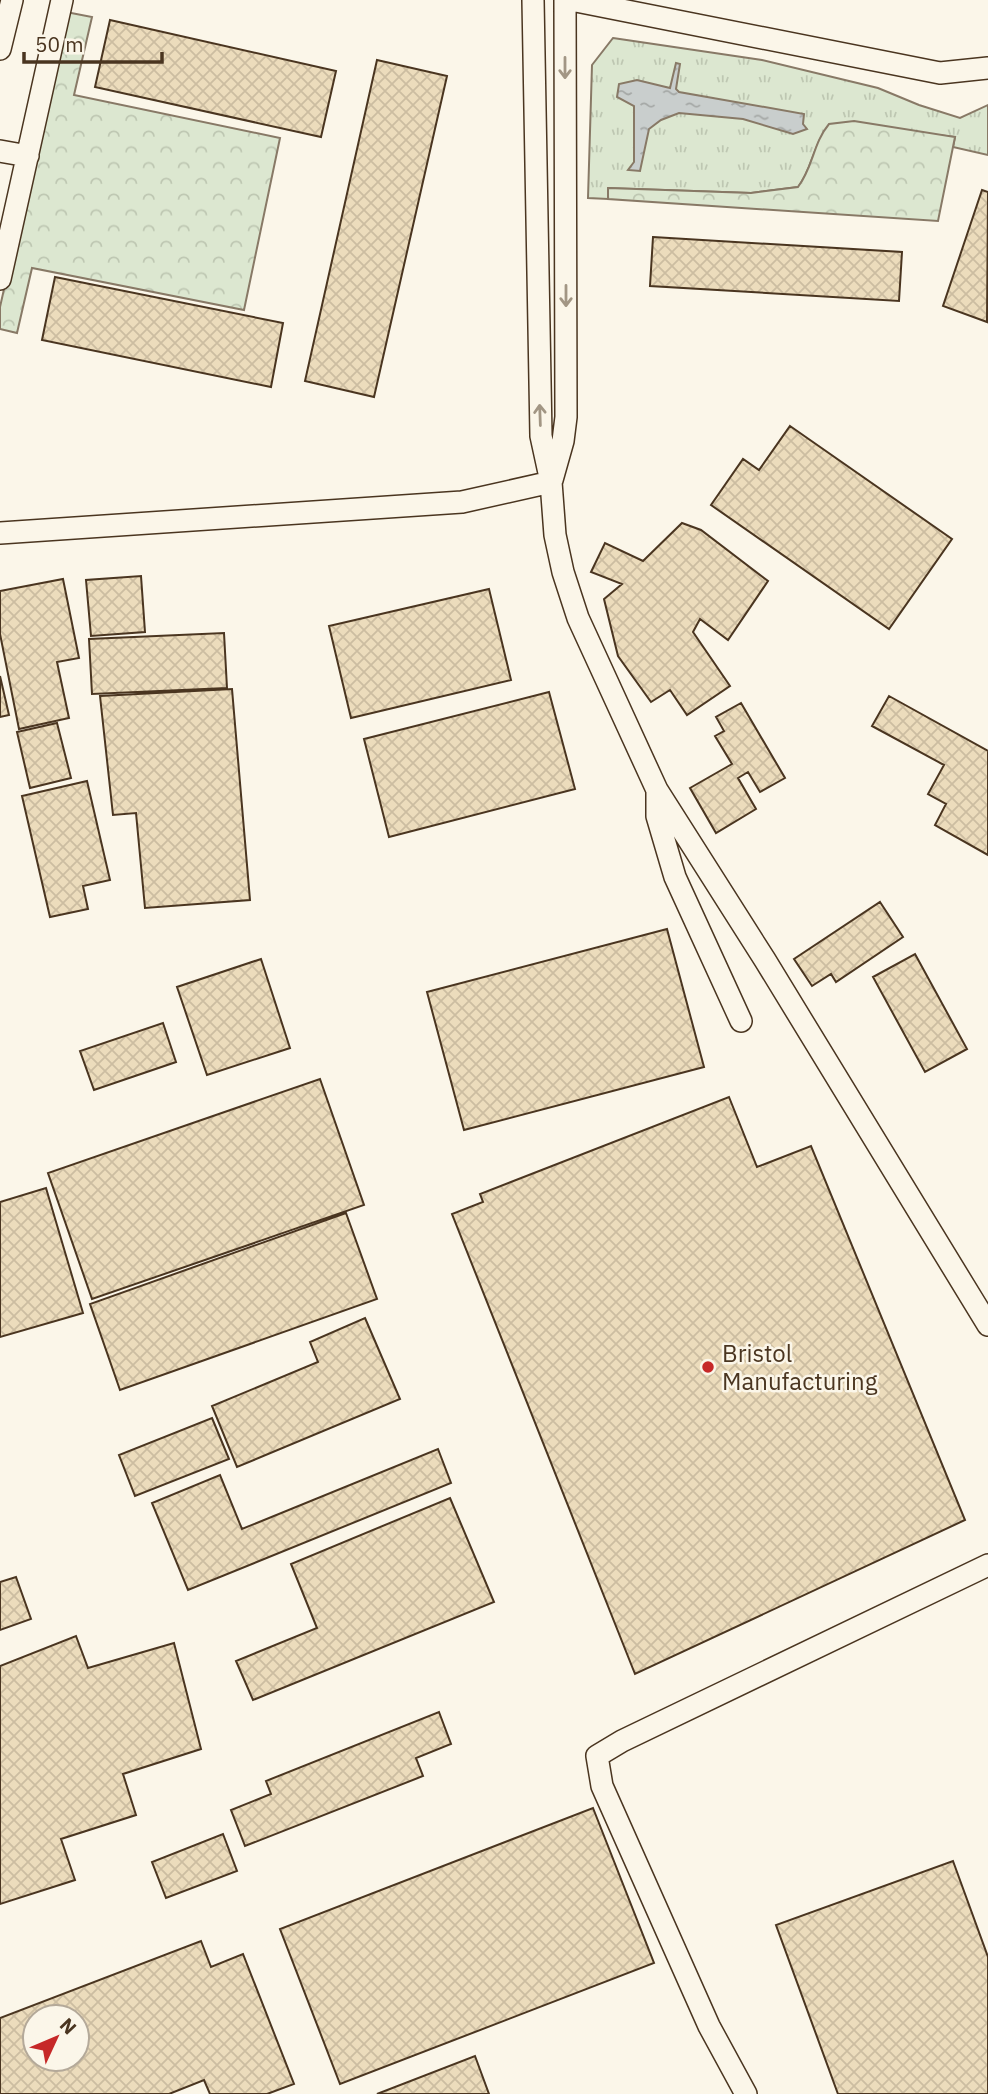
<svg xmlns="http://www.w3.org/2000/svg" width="988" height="2094" viewBox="0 0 988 2094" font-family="'IBM Plex Sans',sans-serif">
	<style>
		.grass { fill: url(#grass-tufts); stroke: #887966; stroke-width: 2 }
		.park { fill: url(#park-crowns); stroke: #887966; stroke-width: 2 }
		.water { fill: url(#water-ripples); stroke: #887966; stroke-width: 2 }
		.building { fill: url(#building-cross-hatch); stroke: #4a3520; stroke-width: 2; fill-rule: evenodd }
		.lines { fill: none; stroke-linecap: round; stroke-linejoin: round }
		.minor-casing { stroke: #4a3520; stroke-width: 24 }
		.minor { stroke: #fbf6e9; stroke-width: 21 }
		.oneway { stroke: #a29684 }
		.poi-dot { fill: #c62828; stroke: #fbf6e9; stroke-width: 2.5 }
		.labels { text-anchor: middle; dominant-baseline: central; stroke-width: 5; stroke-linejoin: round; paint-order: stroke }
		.poi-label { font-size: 24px; fill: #4a3520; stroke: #fbf6e9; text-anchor: start }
	</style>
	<defs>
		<pattern id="grass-tufts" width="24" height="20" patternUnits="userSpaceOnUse" patternTransform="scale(1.75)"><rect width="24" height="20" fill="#dce7d0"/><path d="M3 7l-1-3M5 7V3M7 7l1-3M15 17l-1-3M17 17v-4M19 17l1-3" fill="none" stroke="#bec7b2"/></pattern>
		<pattern id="park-crowns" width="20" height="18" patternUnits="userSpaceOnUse" patternTransform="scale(1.75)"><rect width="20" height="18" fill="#dce7d0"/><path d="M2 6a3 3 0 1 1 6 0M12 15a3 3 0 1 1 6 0" fill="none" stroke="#bec7b2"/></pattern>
		<pattern id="water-ripples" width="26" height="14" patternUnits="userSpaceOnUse" patternTransform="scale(1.75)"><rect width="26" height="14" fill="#c9cecd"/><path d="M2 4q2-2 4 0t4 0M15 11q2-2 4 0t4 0" fill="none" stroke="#a5a8a6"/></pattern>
		<pattern id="building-cross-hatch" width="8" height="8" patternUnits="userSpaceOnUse" patternTransform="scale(1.75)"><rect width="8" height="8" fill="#ecdcbc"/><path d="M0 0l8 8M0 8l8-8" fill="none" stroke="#ccbda1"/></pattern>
	</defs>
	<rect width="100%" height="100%" fill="#fbf6e9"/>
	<path class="grass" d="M 613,38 L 762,60 L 878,88 L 919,105 L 960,118 L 988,105 L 988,155 L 953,147 L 955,137 L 830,124 C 813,143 813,168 798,187 L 751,193 L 609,188 L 608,199 L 588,198 L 592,65 Z"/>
	<path class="park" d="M 66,12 L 92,17 L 74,95 L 280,138 L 244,310 L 32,268 L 17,333 L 0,329 L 0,307 Z
		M 854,121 L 955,137 L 938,221 L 608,199 L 608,188 L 751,193 L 798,187 C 813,168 813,143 829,124 Z"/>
	<path class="water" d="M 676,63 L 680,64 L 676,89 L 679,92 L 804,114 L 803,124 L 807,129 L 793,134 L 743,119 L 679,113 L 661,120 L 649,129 L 640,171 L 628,170 L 634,162 L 634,106 L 617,97 L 619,84 L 637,80 L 670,88 Z"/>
	<path class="building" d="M 110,20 L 336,71 L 321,137 L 95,87 Z
		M 377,60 L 447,76 L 374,397 L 305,381 Z
		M 982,190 L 988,192 L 987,322 L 943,306 Z
		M 653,237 L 902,252 L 899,301 L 650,286 Z
		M 55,277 L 283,323 L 271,387 L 42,340 Z
		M 790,426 L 952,539 L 889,629 L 711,505 L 743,459 L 759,470 Z
		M 682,523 L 701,530 L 768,581 L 728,640 L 700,619 L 693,632 L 730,686 L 687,715 L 670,690 L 651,702 L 618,656 L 604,599 L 622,584 L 591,572 L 605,543 L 643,561 Z
		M 141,576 L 145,632 L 91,636 L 86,580 Z
		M 63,579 L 79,658 L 57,662 L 69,718 L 19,729 L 0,634 L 0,591 Z
		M 489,589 L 511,680 L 351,718 L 329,626 Z
		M 224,633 L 227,688 L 92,694 L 89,639 Z
		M 0,676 L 9,715 L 0,717 Z
		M 232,689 L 250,900 L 145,908 L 136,813 L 113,815 L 100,696 Z
		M 549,692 L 575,789 L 389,837 L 364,739 Z
		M 889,696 L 988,751 L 988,855 L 935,825 L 946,804 L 928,794 L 944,765 L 872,726 Z
		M 741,703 L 785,778 L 760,792 L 748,772 L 738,778 L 756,809 L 716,833 L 690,788 L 732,764 L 715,736 L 724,731 L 716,717 Z
		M 57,723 L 71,778 L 30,788 L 17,732 Z
		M 87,781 L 110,880 L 83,886 L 88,909 L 50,917 L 22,796 Z
		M 880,902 L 903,937 L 836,982 L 831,974 L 812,986 L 794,959 Z
		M 667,929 L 704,1067 L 464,1130 L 427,992 Z
		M 915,954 L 967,1049 L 925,1072 L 873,977 Z
		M 261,959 L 290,1048 L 207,1075 L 177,987 Z
		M 163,1023 L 176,1062 L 94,1090 L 80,1051 Z
		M 320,1079 L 364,1205 L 92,1299 L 48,1173 Z
		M 729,1097 L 757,1167 L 811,1146 L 965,1520 L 635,1674 L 452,1214 L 483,1202 L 480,1194 Z
		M 46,1188 L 83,1313 L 0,1337 L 0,1202 Z
		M 346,1213 L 377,1299 L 120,1390 L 90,1304 Z
		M 365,1318 L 400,1399 L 237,1467 L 212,1406 L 318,1362 L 310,1342 Z
		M 212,1418 L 229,1459 L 135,1496 L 119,1455 Z
		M 438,1449 L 451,1483 L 188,1590 L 152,1503 L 220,1475 L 242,1529 Z
		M 450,1498 L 494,1602 L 253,1700 L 236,1661 L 317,1628 L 291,1564 Z
		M 16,1577 L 31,1619 L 0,1630 L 0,1582 Z
		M 76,1636 L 88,1668 L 174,1643 L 201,1749 L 123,1774 L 136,1815 L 61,1839 L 75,1880 L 0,1904 L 0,1666 Z
		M 439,1712 L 451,1744 L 416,1758 L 423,1776 L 245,1846 L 231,1810 L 271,1794 L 266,1781 Z
		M 593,1808 L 654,1963 L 340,2084 L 280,1929 Z
		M 223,1834 L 237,1871 L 166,1898 L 152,1862 Z
		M 953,1861 L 988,1957 L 988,2094 L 838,2094 L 776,1925 Z
		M 201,1941 L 211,1967 L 243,1954 L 294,2084 L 267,2094 L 210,2094 L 204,2080 L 169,2094 L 0,2094 L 0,2018 ZM 35,2017 L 77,2017 L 77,2059 L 35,2059 Z
		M 475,2056 L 489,2094 L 377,2094 Z"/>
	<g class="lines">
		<g class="minor-casing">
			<path id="minor" d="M 533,0 L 541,436 L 551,482 L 555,535 L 563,572 L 578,618 L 657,790 L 765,960 L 988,1325
				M 571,0 L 940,73 L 988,68
				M 0,49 L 12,0
				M 0,151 L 28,156
				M 0,279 L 62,0
				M 552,480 L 563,441 L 566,417 L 565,0
				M 0,533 L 462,502 L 551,482
				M 657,792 L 657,816 L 675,877 L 741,1021
				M 746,2094 L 709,2026 L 602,1786 L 597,1756 L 622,1741 L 988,1565"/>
		</g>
		<use href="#minor" class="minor"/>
	</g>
	<defs><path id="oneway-shaft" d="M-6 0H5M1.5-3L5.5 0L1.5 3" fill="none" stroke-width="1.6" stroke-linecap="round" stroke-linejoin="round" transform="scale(1.75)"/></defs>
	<g class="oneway">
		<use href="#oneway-shaft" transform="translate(565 68) rotate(90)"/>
		<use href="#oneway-shaft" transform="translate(566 296) rotate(90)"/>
		<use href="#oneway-shaft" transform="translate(540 415) rotate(-92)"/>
	</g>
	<circle class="poi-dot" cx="708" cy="1367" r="7"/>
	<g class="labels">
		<g class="poi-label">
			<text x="722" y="1353">Bristol<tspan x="722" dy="28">Manufacturing</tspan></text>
		</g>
	</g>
	<g transform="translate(56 2038) rotate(46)"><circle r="33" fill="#fbf6e9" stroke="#b4a999" stroke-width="2"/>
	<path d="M0-5L12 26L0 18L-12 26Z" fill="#c62828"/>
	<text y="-10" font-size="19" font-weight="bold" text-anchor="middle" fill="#4a3520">N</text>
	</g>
	<path d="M24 52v10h138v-10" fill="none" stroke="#4a3520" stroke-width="3.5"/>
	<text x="35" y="52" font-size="21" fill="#4a3520" stroke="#fbf6e9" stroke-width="5" paint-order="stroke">50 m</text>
</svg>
